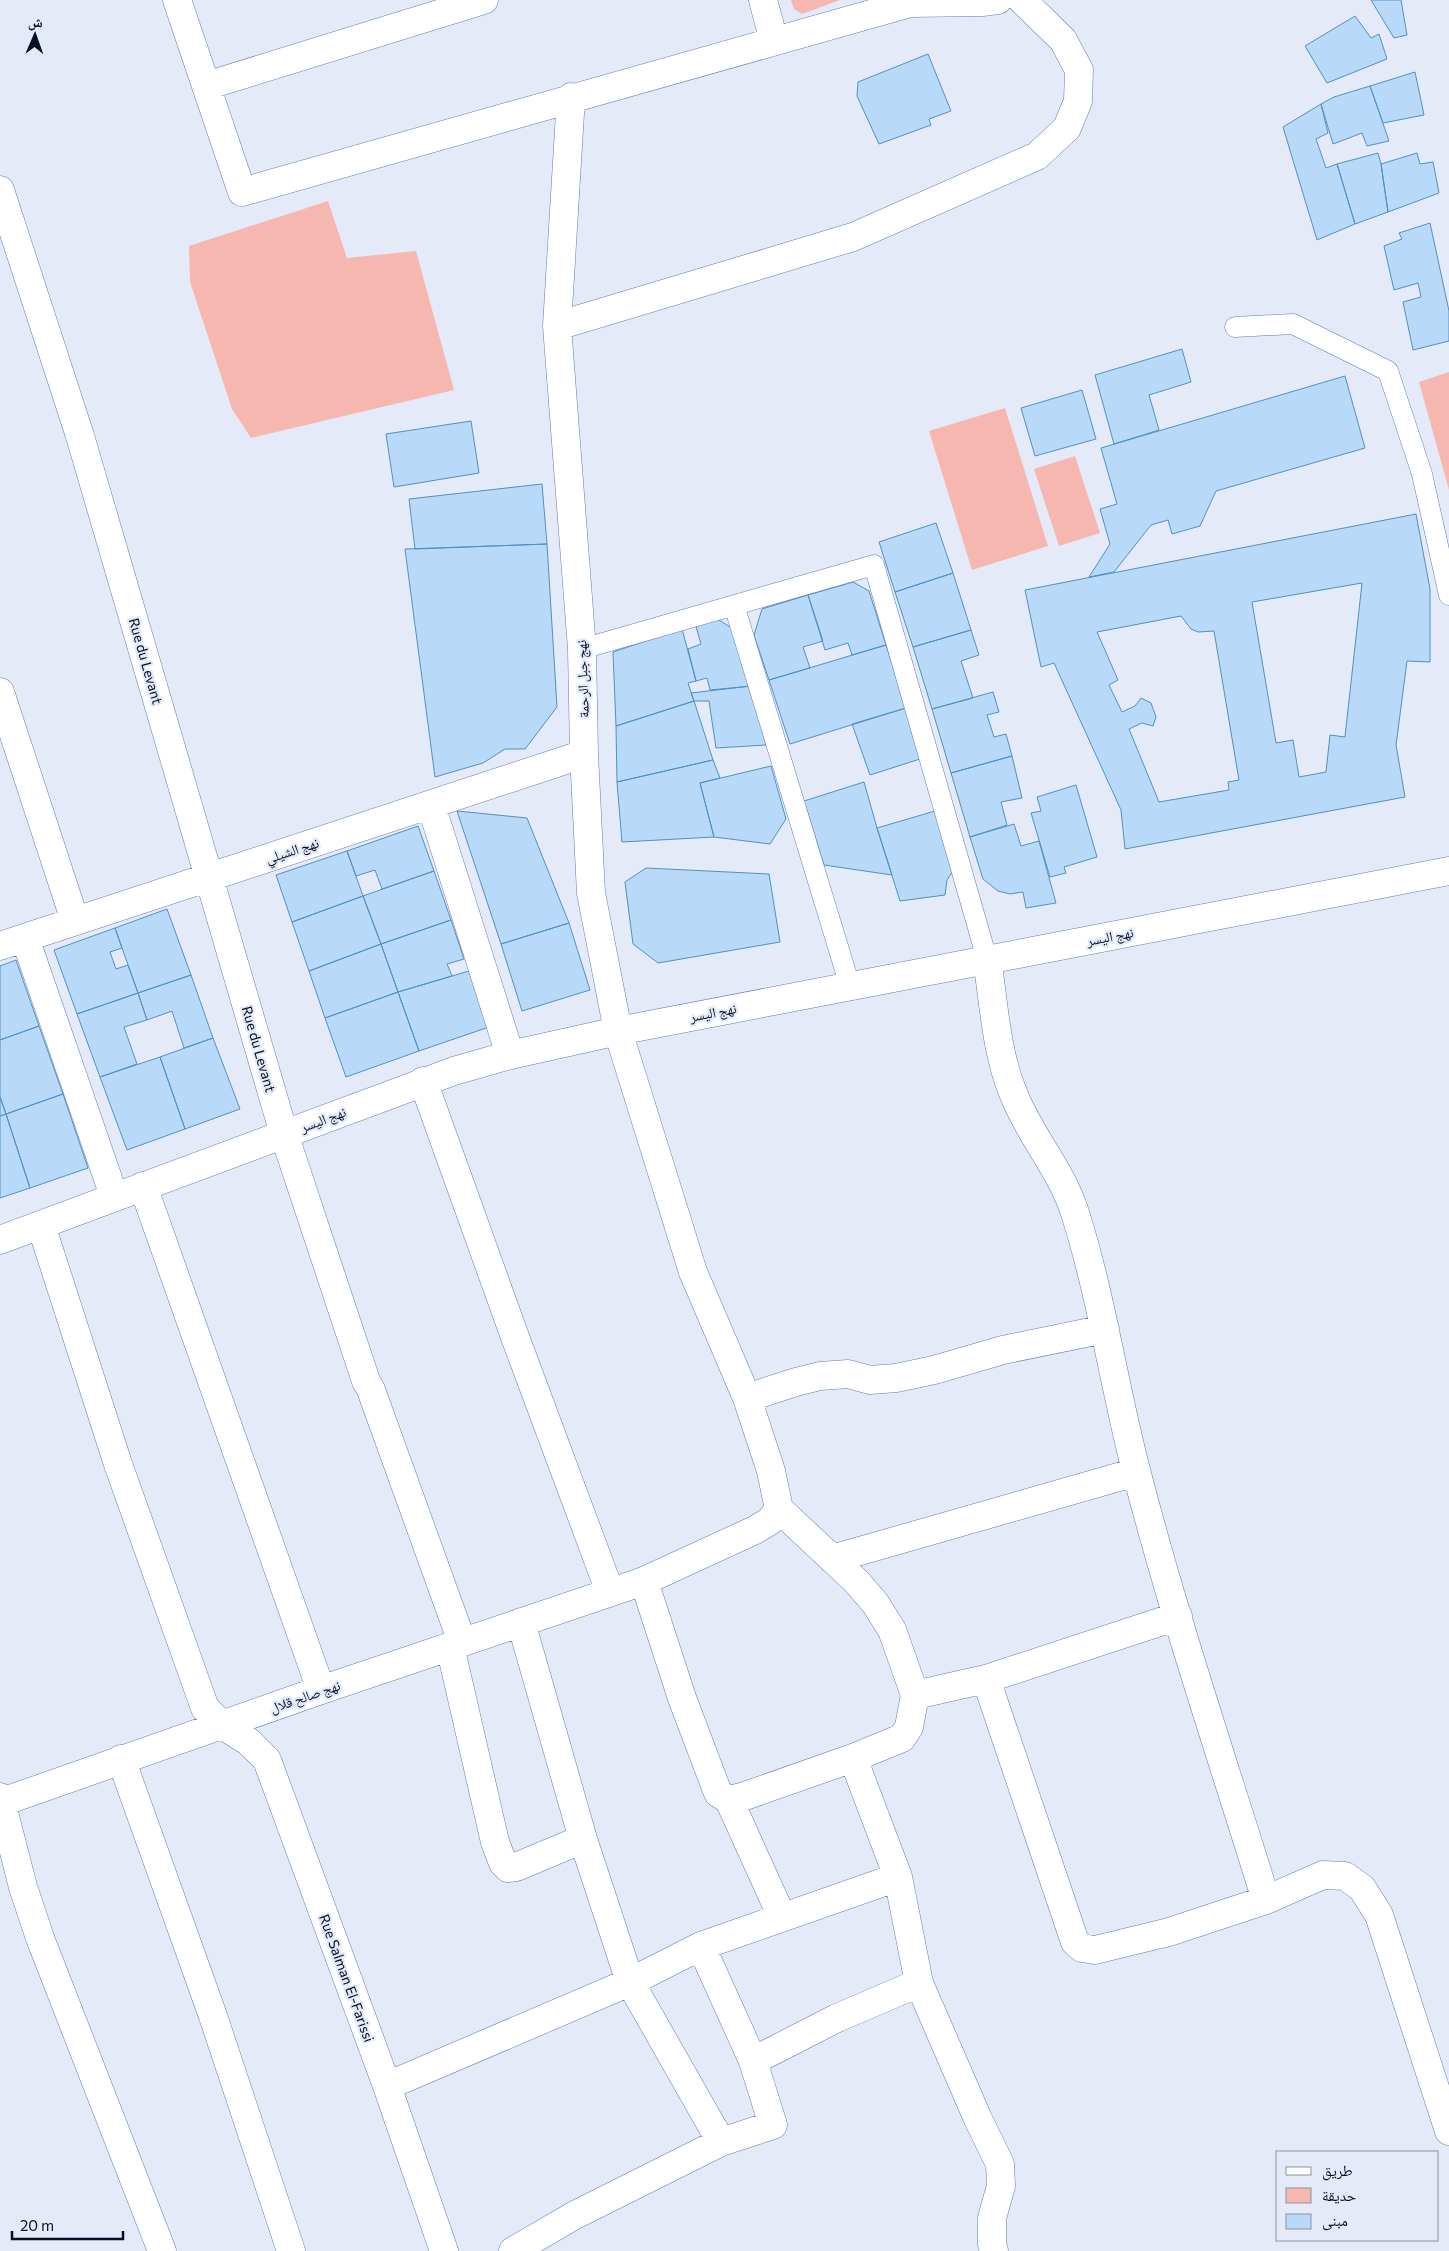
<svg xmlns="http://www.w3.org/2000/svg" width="1449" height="2251" viewBox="0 0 1449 2251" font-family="Commissioner,'Noto Naskh Arabic',sans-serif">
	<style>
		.green { fill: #f7b7b1 }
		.building { fill: #b8daf8; stroke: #5190c3; fill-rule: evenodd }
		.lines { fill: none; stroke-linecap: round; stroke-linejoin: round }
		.lane-casing { stroke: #607cba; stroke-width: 21 }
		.street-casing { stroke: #607cba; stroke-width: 29 }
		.secondary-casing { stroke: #607cba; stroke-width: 29 }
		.lane { stroke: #fff; stroke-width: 20 }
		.street { stroke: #fff; stroke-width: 28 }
		.secondary { stroke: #fff; stroke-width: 28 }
		.labels { text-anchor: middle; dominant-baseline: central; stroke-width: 4.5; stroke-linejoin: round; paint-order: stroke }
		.street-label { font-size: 14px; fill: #050e26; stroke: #e4eaf8 }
	</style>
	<rect width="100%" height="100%" fill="#e4eaf8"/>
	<path class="green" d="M 791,0 L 840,0 L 802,14 L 794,9 Z
		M 328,201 L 347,258 L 416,251 L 454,390 L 251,438 L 232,409 L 190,282 L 189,246 Z
		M 1449,372 L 1449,490 L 1419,382 Z
		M 1005,408 L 1048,546 L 972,570 L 929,431 Z
		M 1075,456 L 1100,533 L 1059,546 L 1034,469 Z"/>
	<path class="building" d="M 1371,0 L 1401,0 L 1407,35 L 1394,38 Z
		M 1355,16 L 1371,38 L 1379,34 L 1387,59 L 1327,83 L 1305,46 Z
		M 928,54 L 951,111 L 929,119 L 931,125 L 879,144 L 857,96 L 858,82 Z
		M 1415,72 L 1424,115 L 1383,123 L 1370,86 Z
		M 1370,86 L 1389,141 L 1367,146 L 1362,133 L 1333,144 L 1321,104 L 1334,97 Z
		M 1321,104 L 1328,133 L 1316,139 L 1326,168 L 1337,164 L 1355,224 L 1317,240 L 1283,127 Z
		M 1378,153 L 1381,164 L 1388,212 L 1355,224 L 1337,164 Z
		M 1417,153 L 1420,164 L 1433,162 L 1439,193 L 1388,212 L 1381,164 Z
		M 1430,223 L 1449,311 L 1449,341 L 1413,350 L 1403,302 L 1421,297 L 1418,283 L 1394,290 L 1384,246 L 1402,239 L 1399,233 Z
		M 1182,349 L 1191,382 L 1149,395 L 1159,430 L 1114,444 L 1095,375 Z
		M 1345,376 L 1365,448 L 1216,491 L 1200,526 L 1172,534 L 1168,520 L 1151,525 L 1114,572 L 1089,577 L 1110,544 L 1100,509 L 1117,504 L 1101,448 Z
		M 1082,390 L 1096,439 L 1035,456 L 1021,408 Z
		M 471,421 L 479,473 L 394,487 L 386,434 Z
		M 542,484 L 547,544 L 415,549 L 409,499 Z
		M 1416,514 L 1430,589 L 1430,662 L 1407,661 L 1396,745 L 1405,797 L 1125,849 L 1121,810 L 1054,663 L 1041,667 L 1025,590 ZM 1362,583 L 1345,737 L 1330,735 L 1326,772 L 1299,777 L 1293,740 L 1276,743 L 1252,602 ZM 1181,616 L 1191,629 L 1198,632 L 1214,631 L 1239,780 L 1228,782 L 1229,790 L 1159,802 L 1129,729 L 1142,723 L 1153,726 L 1156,717 L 1151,703 L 1141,698 L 1135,706 L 1122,712 L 1109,685 L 1118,680 L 1097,632 Z
		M 936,523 L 953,573 L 895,592 L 879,542 Z
		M 547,544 L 557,707 L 525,749 L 505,749 L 483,763 L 435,777 L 405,549 Z
		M 953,573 L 971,630 L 913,647 L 895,592 Z
		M 853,582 L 869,591 L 886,645 L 852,655 L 848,643 L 825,650 L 808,595 Z
		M 808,595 L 823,641 L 803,647 L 810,668 L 769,680 L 754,635 L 762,609 Z
		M 714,617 L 732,628 L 751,686 L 710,690 L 707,678 L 696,681 L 688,649 L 701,644 L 695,623 Z
		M 682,629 L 696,681 L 688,683 L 694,701 L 616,726 L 613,652 Z
		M 971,630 L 979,655 L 961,661 L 973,698 L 932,709 L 913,647 Z
		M 886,645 L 906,708 L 790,744 L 769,680 Z
		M 751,686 L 766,745 L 716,748 L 709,701 L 694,701 L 691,693 Z
		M 993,692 L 999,712 L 987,715 L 994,737 L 1006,734 L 1012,756 L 951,773 L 932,709 Z
		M 694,701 L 713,760 L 617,782 L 616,726 Z
		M 906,708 L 920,759 L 870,775 L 852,724 Z
		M 1012,756 L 1022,798 L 1001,802 L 1007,825 L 970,837 L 951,773 Z
		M 713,760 L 720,778 L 700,783 L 714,837 L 622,842 L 617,782 Z
		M 771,766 L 786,819 L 770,844 L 714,837 L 700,783 Z
		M 864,782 L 877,828 L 892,875 L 824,865 L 804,801 Z
		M 1076,785 L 1097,857 L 1064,867 L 1066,873 L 1050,877 L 1031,813 L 1041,811 L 1037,797 Z
		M 457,811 L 527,818 L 569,923 L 501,944 Z
		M 935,811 L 953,871 L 947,880 L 945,895 L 900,901 L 877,828 Z
		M 1014,824 L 1021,846 L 1039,841 L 1056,903 L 1026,908 L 1023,892 L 1010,894 L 998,891 L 983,879 L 970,837 Z
		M 418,826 L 434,871 L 382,889 L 375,870 L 356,876 L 347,851 Z
		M 347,851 L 363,896 L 292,922 L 276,875 Z
		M 646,868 L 769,874 L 780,942 L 658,963 L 633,944 L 625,882 Z
		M 434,871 L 451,920 L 381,944 L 363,896 Z
		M 363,896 L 381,944 L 309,971 L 292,922 Z
		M 167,909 L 191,975 L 138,993 L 115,928 Z
		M 451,920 L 464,959 L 447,964 L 452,976 L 398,992 L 381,944 Z
		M 569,923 L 590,990 L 522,1011 L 501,944 Z
		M 115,928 L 122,948 L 110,952 L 116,969 L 128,965 L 138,993 L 77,1014 L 54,950 Z
		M 381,944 L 398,992 L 325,1018 L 309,971 Z
		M 16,960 L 39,1026 L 0,1040 L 0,966 Z
		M 469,971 L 489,1027 L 419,1051 L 398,992 Z
		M 191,975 L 213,1038 L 184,1048 L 172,1011 L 147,1020 L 138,993 Z
		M 398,992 L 419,1051 L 346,1077 L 325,1018 Z
		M 138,993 L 147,1020 L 124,1027 L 137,1064 L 100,1077 L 77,1014 Z
		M 39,1026 L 63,1094 L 6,1114 L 0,1097 L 0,1040 Z
		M 213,1038 L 240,1109 L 185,1129 L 160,1057 Z
		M 160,1057 L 185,1129 L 127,1150 L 100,1077 Z
		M 63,1094 L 88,1168 L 30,1188 L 6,1114 Z
		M 0,1097 L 6,1114 L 0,1116 Z
		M 6,1114 L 30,1188 L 0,1198 L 0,1116 Z"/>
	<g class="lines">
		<g class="lane-casing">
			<path id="lane" d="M 1235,327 L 1293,324 L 1388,371 L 1422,474 L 1449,595
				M 734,605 L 850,986
				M 582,649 L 874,565 L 987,959"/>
		</g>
		<g class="street-casing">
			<path id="street" d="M 177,0 L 242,192 L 910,3 L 982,2 L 998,0
				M 763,0 L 774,41
				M 206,86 L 484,0
				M 0,190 L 80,436 L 284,1134 L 366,1381 L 371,1390 L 462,1642
				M 557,326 L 853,237 L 1037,156 L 1067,128 L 1078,101 L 1079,70 L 1063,40 L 1022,0
				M 0,692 L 75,921
				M 431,805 L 510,1055
				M 25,938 L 114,1196
				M 0,946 L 584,754
				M 987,959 C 994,1004 996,1053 1014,1095 C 1030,1136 1062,1171 1075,1213 C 1102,1298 1114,1387 1137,1474 C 1174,1617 1222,1758 1266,1900
				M 423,1081 L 515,1337 L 610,1592
				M 143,1186 L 321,1690
				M 41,1225 L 118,1464 L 205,1708 L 222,1725 L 249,1742 L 267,1760 L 387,2086 L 444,2251
				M 747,1398 L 796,1382 L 820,1376 L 848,1374 L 870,1380 L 896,1378 L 934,1370 L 1003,1350 L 1105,1329
				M 779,1509 L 856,1581 L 875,1603 L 892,1630 L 915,1695 L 909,1727 L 902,1738 L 853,1758 L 898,1877 L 919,1983 L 978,2119 L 1000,2164 L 1001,2186 L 992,2218 L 992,2244 L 994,2251
				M 832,1559 L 1136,1472
				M 644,1581 L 682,1698 L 718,1793 L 729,1800 L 742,1797 L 853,1758
				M 521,1622 L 583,1839
				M 450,1646 L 495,1842 L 503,1863 L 508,1868 L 516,1867 L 583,1839 L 630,1982 L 721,2142
				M 986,1679 L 1075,1942 L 1082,1948 L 1095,1950 L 1169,1932 L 1266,1900 L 1323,1875 L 1345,1876 L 1362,1888 L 1379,1915 L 1449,2131
				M 915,1695 L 986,1679 L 1178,1616
				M 121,1759 L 213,2016 L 291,2251
				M 0,1797 L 23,1887 L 40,1938 L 162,2251
				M 729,1800 L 782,1917
				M 2,1802 L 321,1690 L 644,1581 L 755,1530 L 770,1521 L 779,1509 L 771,1471 L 747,1398 L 693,1272 L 618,1031 L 591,893 L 584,754 L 582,649 L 557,326 L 571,97
				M 753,2061 L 837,2018 L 919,1983
				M 387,2086 L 630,1982 L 701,1946 L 898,1877
				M 513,2251 L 575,2215 L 721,2142 L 773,2125 L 753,2061 L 701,1946"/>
		</g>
		<g class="secondary-casing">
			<path id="secondary" d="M 0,1240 L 454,1071 L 510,1055 L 618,1031 L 1449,871"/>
		</g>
		<use href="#lane" class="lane"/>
		<use href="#street" class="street"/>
		<use href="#secondary" class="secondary"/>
	</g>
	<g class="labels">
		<g class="street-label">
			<text transform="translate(146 661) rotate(74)">Rue du Levant</text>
			<text transform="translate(582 679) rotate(-92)">نهج جبل الرحمة</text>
			<text transform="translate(292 850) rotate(-18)">نهج الشيلي</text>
			<text transform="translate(1110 936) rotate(-11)">نهج اليسر</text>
			<text transform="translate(713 1012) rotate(-11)">نهج اليسر</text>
			<text transform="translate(259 1049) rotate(74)">Rue du Levant</text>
			<text transform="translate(323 1119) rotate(-21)">نهج اليسر</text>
			<text transform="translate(305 1696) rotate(-19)">نهج صالح قلال</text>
			<text transform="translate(347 1978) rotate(70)">Rue Salman El-Farissi</text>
		</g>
	</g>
	<rect x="1276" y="2151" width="162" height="90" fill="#e4eaf8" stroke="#8b92a4"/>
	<rect x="1286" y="2167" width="25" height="8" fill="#ffffff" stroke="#8b92a4"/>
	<text x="1322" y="2176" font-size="15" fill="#050e26">طريق</text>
	<rect x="1286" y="2188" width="25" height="15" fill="#f7b7b1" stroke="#8b92a4"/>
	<text x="1322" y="2201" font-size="15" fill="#050e26">حديقة</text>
	<rect x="1286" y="2214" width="25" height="15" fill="#b8daf8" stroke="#8b92a4"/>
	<text x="1322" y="2226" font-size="15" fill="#050e26">مبنى</text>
	<g transform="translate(35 35) rotate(2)" stroke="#e4eaf8" stroke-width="4" paint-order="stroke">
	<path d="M0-4L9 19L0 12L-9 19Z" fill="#050e26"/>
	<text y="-8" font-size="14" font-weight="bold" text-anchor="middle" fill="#050e26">ش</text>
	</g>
	<path d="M12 2231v8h111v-8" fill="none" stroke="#050e26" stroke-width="2.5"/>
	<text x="20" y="2231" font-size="15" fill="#050e26" stroke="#e4eaf8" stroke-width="4" paint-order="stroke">20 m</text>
</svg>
